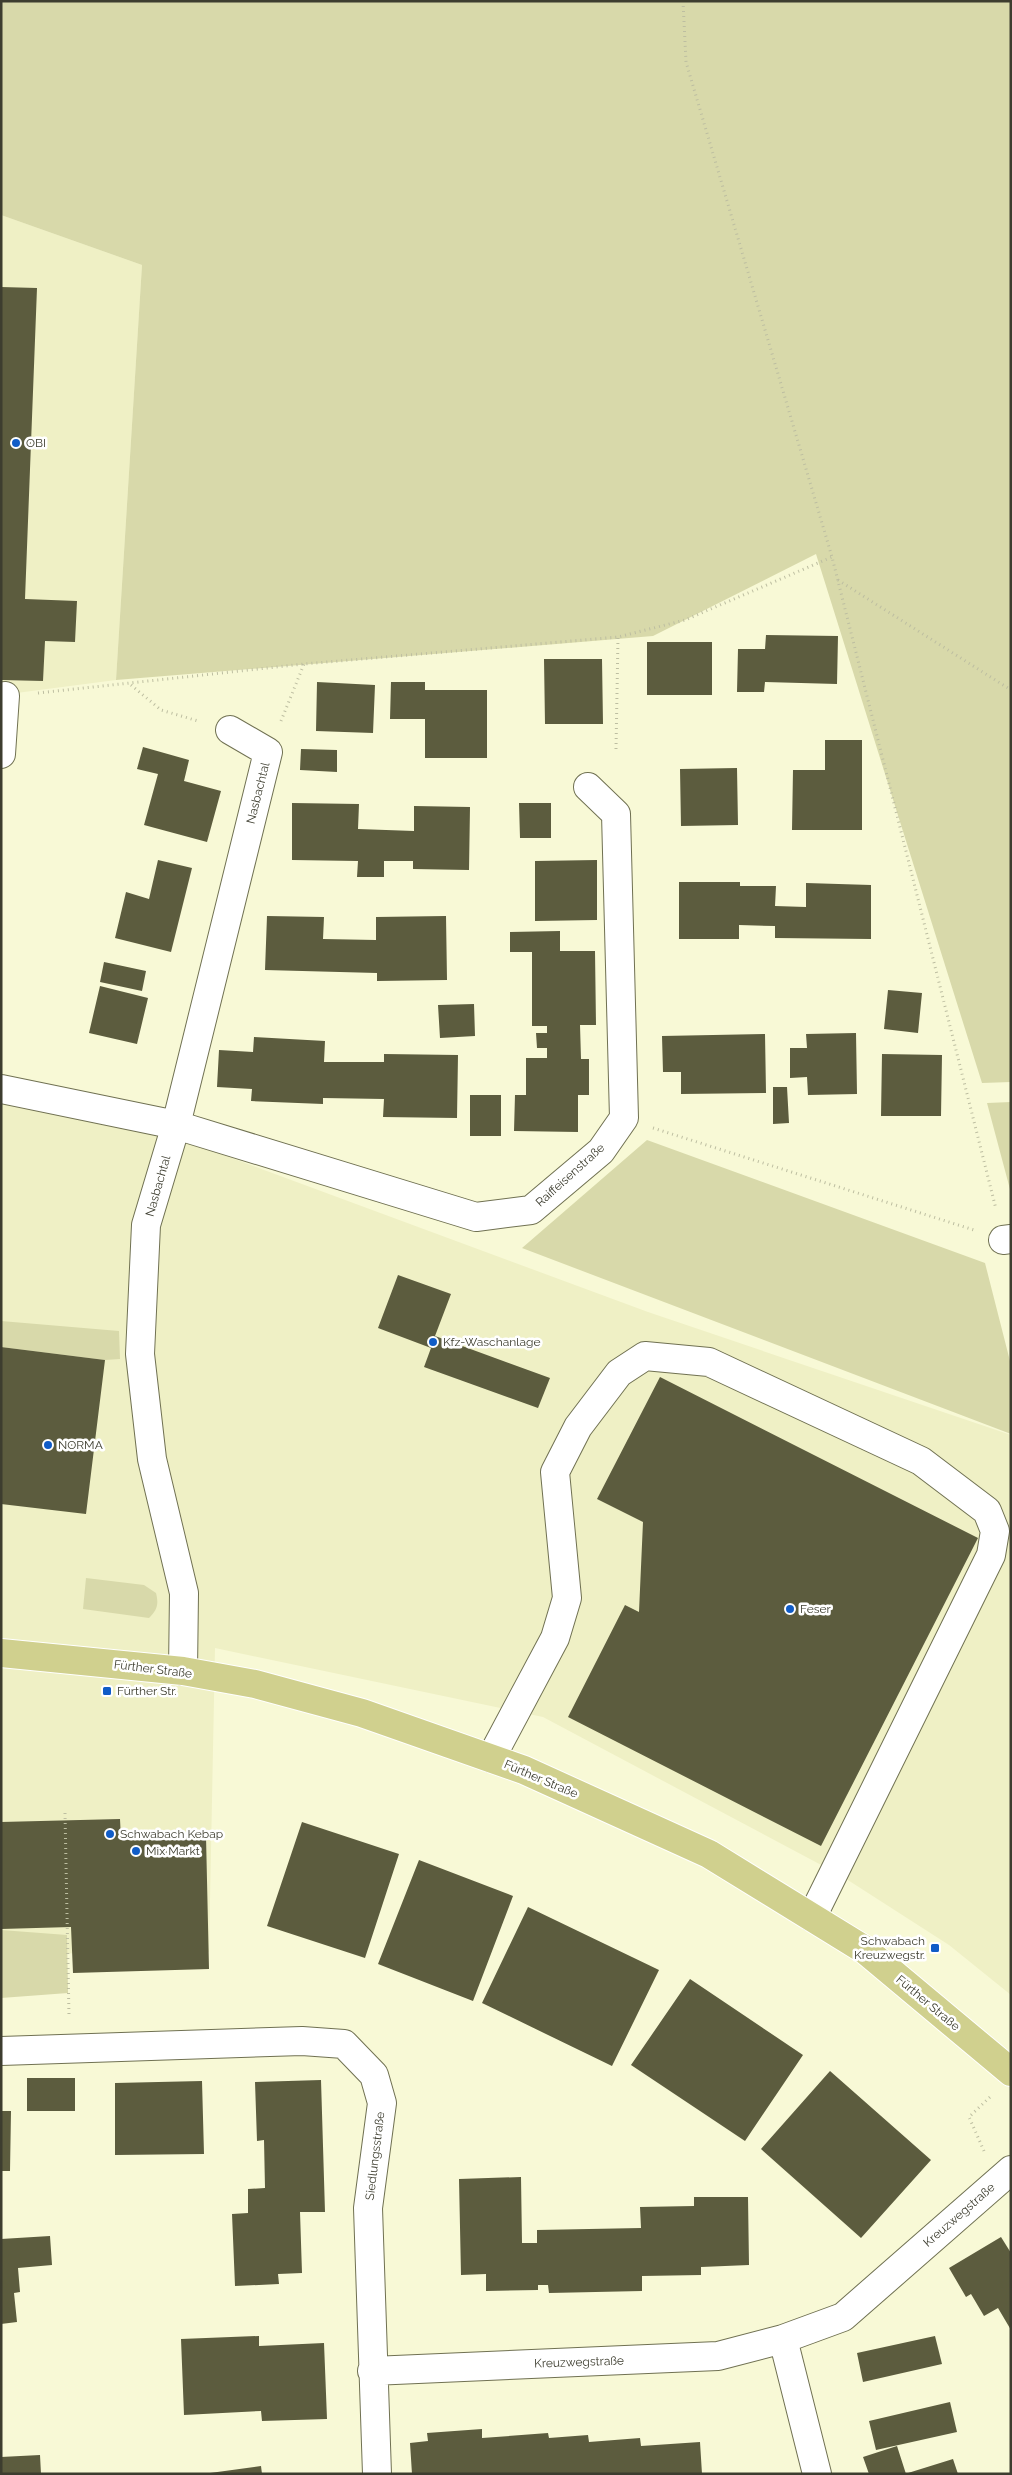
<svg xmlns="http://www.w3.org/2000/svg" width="1012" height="2475" viewBox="0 0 1012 2475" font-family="Raleway,sans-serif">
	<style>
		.built { fill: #eff0c5 }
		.green { fill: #d8d9aa }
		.building { fill: #5c5c3e }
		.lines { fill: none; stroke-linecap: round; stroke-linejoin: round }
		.minor-casing { stroke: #707152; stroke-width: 30 }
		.major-casing { stroke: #fff; stroke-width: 30 }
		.path { stroke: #bdbea1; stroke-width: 3; stroke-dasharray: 1 4; stroke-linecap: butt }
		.minor { stroke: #fff; stroke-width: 28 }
		.major { stroke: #d0d08e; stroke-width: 28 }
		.poi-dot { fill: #105cc7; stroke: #fff; stroke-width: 2 }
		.labels { text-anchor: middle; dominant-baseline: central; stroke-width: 5; stroke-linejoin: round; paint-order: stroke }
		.poi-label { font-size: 12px; fill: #3d3d2f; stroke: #fff; text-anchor: start }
		.street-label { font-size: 12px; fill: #3d3d2f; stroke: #fff }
	</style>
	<rect width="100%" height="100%" fill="#f8f9d6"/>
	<path class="built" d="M 1,215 L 142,265 L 116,680 L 1,695 Z
		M 1,1092 L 153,1129 L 648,1312 L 1011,1435 L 1011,1995 L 949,1945 L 840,1875 L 543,1717 L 215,1648 L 209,1952 L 1,1954 Z"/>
	<path class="green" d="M 1,1 L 1011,1 L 1011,1082 L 982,1083 L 816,554 L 653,636 L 116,680 L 142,265 L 1,215 Z
		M 1011,1102 L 1011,1193 L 987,1103 Z
		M 647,1140 L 985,1263 L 1011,1365 L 1011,1434 L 522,1248 Z
		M 1,1321 L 119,1331 L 120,1359 L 105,1360 L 1,1347 Z
		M 86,1578 L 144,1585 L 156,1593 C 159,1605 157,1610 149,1618 L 83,1609 Z
		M 1,1930 L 67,1935 L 68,1993 L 1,1998 Z"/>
	<path class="building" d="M 1,287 L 37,288 L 25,599 L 77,601 L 75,642 L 45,641 L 43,681 L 1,680 Z
		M 766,635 L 838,636 L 837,684 L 765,682 L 764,692 L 737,692 L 738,649 L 765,649 Z
		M 647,642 L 712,642 L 712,695 L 647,695 Z
		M 544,659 L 602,659 L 603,724 L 545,724 Z
		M 317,682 L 375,685 L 373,733 L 316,731 Z
		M 391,682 L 425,682 L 425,690 L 487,690 L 487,758 L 425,758 L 425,719 L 390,719 Z
		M 825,740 L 862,740 L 862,830 L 792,830 L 793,770 L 825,770 Z
		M 143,747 L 189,760 L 184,781 L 221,791 L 207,842 L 144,825 L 158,774 L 137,769 Z
		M 301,749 L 337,750 L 337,772 L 300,770 Z
		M 737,768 L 738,825 L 681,826 L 680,769 Z
		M 292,803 L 359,804 L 358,829 L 414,831 L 414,806 L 470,807 L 469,870 L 413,869 L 413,861 L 384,861 L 384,877 L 357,877 L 358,861 L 292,860 Z
		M 519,803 L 551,803 L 551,838 L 520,838 Z
		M 158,860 L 192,868 L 171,952 L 115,938 L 126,892 L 149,899 Z
		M 597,860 L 597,920 L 535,921 L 535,861 Z
		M 679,882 L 740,882 L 740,886 L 776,886 L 775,906 L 806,907 L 806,883 L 871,885 L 871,939 L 775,938 L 775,926 L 739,925 L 739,939 L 679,939 Z
		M 267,916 L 324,917 L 323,939 L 376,940 L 376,917 L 446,916 L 447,980 L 377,981 L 377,973 L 265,970 Z
		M 560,931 L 560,951 L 595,951 L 596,1025 L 580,1025 L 581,1059 L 589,1059 L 589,1095 L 578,1095 L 578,1132 L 514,1131 L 515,1095 L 526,1095 L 526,1058 L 547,1058 L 547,1048 L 537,1048 L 536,1033 L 547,1033 L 547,1026 L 532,1026 L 532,952 L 510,952 L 510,932 Z
		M 104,962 L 146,971 L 142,991 L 100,982 Z
		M 100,986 L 148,998 L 137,1044 L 89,1033 Z
		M 888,990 L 922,993 L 918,1033 L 884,1029 Z
		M 474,1004 L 475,1036 L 440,1038 L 438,1005 Z
		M 856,1033 L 857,1094 L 808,1095 L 807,1077 L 790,1078 L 790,1048 L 807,1048 L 806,1034 Z
		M 765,1034 L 766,1093 L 681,1094 L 681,1072 L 663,1072 L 662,1036 Z
		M 254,1037 L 325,1041 L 324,1062 L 384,1062 L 384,1054 L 458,1055 L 457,1118 L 383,1117 L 384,1099 L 323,1098 L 323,1104 L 251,1101 L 252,1089 L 217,1087 L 219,1050 L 253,1052 Z
		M 882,1054 L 942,1055 L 941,1116 L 881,1116 Z
		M 773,1087 L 787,1087 L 789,1123 L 773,1124 Z
		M 470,1095 L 501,1095 L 501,1136 L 470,1136 Z
		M 398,1275 L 451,1294 L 435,1336 L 550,1378 L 538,1408 L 424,1367 L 431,1348 L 378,1328 Z
		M 1,1347 L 105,1360 L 86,1514 L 1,1504 Z
		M 660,1377 L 978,1538 L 821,1846 L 568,1717 L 625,1605 L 639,1612 L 643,1522 L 597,1499 Z
		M 120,1819 L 121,1839 L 206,1836 L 209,1969 L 73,1973 L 71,1927 L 1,1929 L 1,1822 Z
		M 302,1822 L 399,1854 L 365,1958 L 267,1926 Z
		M 419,1860 L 513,1896 L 473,2001 L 378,1964 Z
		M 528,1907 L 659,1970 L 612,2066 L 482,2003 Z
		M 690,1979 L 803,2055 L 745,2141 L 631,2065 Z
		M 830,2071 L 931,2160 L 861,2238 L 761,2149 Z
		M 27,2078 L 75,2078 L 75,2111 L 27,2111 Z
		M 321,2080 L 325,2212 L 300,2212 L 302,2273 L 278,2274 L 279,2284 L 235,2286 L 232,2214 L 248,2213 L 248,2189 L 265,2188 L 264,2140 L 257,2141 L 255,2082 Z
		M 202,2081 L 204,2154 L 115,2155 L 115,2083 Z
		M 1,2111 L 11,2111 L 10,2171 L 1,2171 Z
		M 521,2177 L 522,2243 L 537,2243 L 537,2230 L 641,2228 L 640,2207 L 694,2206 L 694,2197 L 748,2197 L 749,2265 L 701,2267 L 701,2275 L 642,2276 L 642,2291 L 549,2293 L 548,2285 L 538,2285 L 538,2290 L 486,2291 L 486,2274 L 461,2275 L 459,2179 Z
		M 50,2236 L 52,2265 L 18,2268 L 20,2292 L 14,2293 L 17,2322 L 1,2324 L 1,2239 Z
		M 1001,2237 L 1011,2253 L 1011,2330 L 998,2308 L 984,2316 L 971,2294 L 966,2297 L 949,2268 Z
		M 259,2336 L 259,2346 L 324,2343 L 327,2419 L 262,2421 L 261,2411 L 184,2415 L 181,2339 Z
		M 935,2336 L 942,2364 L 863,2382 L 857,2353 Z
		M 950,2402 L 957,2432 L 876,2450 L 869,2421 Z
		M 482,2429 L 482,2438 L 548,2433 L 549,2438 L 588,2435 L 589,2442 L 640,2438 L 641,2446 L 700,2442 L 702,2474 L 412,2474 L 410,2443 L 428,2441 L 427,2433 Z
		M 897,2446 L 906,2474 L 869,2474 L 863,2457 Z
		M 40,2455 L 41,2474 L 1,2474 L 1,2457 Z
		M 953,2459 L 958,2474 L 909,2474 L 908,2473 Z
		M 261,2466 L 262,2474 L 210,2474 L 210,2473 Z"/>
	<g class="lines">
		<g class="minor-casing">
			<path id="minor" d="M 1,754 L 5,696
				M 1,1089 L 176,1125 L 476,1217 L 531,1210 L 601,1151 L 624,1118 L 616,814 L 588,787
				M 1003,1240 L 1011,1239
				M 183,1671 L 184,1593 L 152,1459 L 140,1354 L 146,1225 L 176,1125 L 268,752 L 230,730
				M 491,1758 L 555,1638 L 567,1598 L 555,1472 L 578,1427 L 619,1373 L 645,1356 L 709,1362 L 921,1461 L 987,1511 L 995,1531 L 991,1555 L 812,1917
				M 1,2051 L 302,2041 L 344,2044 L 374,2075 L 382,2103 L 368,2208 L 377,2474
				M 783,2339 L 817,2474
				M 372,2371 L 718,2356 L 783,2339 L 843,2317 L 1011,2170"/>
		</g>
		<g class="major-casing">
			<path id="major" d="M 1,1653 L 183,1671 L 255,1684 L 362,1713 L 524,1770 L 709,1854 L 865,1950 L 1011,2072"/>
		</g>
		<path class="path" d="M 683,1 L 686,62 L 832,557 L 996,1209
			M 838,580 L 1011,690
			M 131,685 L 161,710 L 198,721
			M 38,693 L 304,664 L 618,637 L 685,620 L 832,557
			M 281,721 L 304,664
			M 616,749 L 618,637
			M 653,1128 L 974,1230
			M 65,1813 L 69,2016
			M 984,2151 L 969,2117 L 990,2097"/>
		<use href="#minor" class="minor"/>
		<use href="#major" class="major"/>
	</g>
	<g class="poi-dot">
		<circle cx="16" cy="443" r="5"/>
		<circle cx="433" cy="1342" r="5"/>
		<circle cx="48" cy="1445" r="5"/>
		<circle cx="790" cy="1609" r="5"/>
		<rect x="102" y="1686" width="10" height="10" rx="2.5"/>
		<circle cx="110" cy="1834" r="5"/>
		<circle cx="136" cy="1851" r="5"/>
		<rect x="930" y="1943" width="10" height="10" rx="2.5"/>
	</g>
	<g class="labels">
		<g class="poi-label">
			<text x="26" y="443">OBI</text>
			<text x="443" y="1342">Kfz-Waschanlage</text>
			<text x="58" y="1445">NORMA</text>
			<text x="800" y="1609">Feser</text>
			<text x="117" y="1691">Fürther Str.</text>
			<text x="120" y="1834">Schwabach Kebap</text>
			<text x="146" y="1851">Mix Markt</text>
			<text x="925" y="1941" text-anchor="end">Schwabach<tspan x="925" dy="14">Kreuzwegstr.</tspan></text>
		</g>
		<g class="street-label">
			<text transform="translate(258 793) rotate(-76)">Nasbachtal</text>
			<text transform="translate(570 1175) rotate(-42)">Raiffeisenstraße</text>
			<text transform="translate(158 1186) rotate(-74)">Nasbachtal</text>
			<text transform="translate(153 1669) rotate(7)">Fürther Straße</text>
			<text transform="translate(541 1779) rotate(23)">Fürther Straße</text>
			<text transform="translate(928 2003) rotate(40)">Fürther Straße</text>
			<text transform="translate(375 2156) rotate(-83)">Siedlungsstraße</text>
			<text transform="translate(959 2215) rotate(-41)">Kreuzwegstraße</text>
			<text transform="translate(579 2362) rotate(-2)">Kreuzwegstraße</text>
		</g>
	</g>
	<rect width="1012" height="2475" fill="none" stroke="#3d3d2f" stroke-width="5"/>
</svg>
